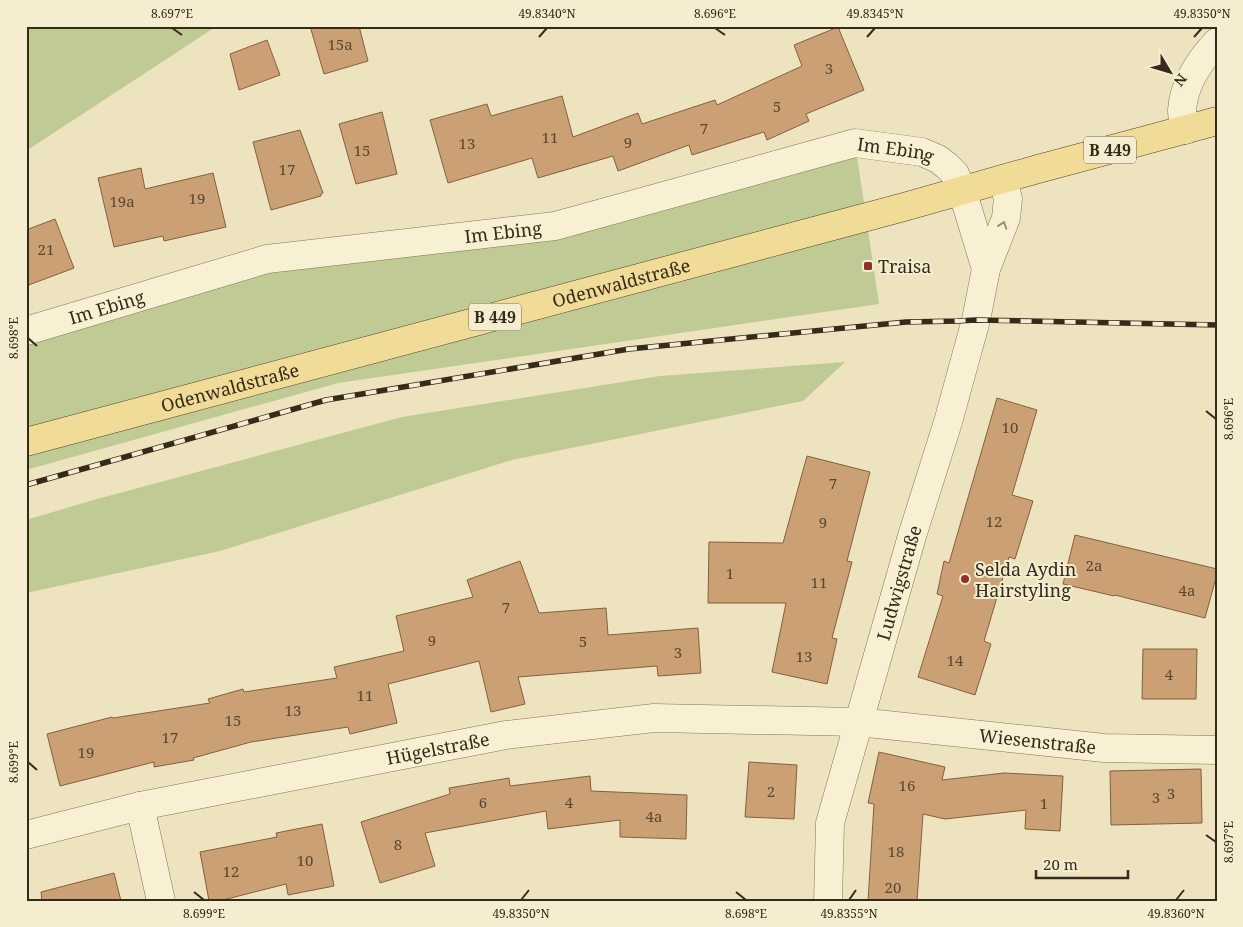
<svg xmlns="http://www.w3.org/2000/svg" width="1243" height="927" viewBox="0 0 1243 927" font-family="'Noto Serif',serif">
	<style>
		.green { fill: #bfca94 }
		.building { fill: #cba075; stroke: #84603e }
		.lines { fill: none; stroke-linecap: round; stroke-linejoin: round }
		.minor-casing { stroke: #857458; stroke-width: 29 }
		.primary-casing { stroke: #53422c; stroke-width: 29 }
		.minor { stroke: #f8f0d2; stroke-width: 28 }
		.primary { stroke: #f1dc97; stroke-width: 28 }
		.rail-casing { stroke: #352a1c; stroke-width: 5.5 }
		.rail { stroke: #f5edcf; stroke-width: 4; stroke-dasharray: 11; stroke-linecap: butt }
		.oneway { stroke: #968d77 }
		.ticks { fill: none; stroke: #352a1c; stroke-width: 2 }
		.poi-dot { fill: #933129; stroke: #f5edcf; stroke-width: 2 }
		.labels { text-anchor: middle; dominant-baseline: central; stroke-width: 4; stroke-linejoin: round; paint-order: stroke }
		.number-label { font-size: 15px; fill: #5a4832 }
		.shield { fill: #f5edcf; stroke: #6f6452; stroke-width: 1 }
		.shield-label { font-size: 16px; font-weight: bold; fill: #352a1c }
		.street-label { font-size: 18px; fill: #352a1c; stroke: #f5edcf }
		.poi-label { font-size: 18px; fill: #352a1c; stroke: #f5edcf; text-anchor: start }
		.neatline { fill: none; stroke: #352a1c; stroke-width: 2 }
		.ticks-label { font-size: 12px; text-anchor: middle; fill: #352a1c }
	</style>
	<rect width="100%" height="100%" fill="#ede3bf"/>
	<path class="green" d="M 26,26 L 217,26 L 26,151 Z
		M 855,143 L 879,304 L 338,383 L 26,470 L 26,331 L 267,259 L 555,226 Z
		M 845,362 L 803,401 L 512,460 L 220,551 L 26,593 L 26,520 L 90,501 L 402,417 L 660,376 Z"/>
	<path class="building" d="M 310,26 L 359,26 L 368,61 L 324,74 Z
		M 838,27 L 864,90 L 806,114 L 809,121 L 767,140 L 764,132 L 692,155 L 689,145 L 618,171 L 613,156 L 538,178 L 532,158 L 448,183 L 430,120 L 487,104 L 491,116 L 562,96 L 573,137 L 638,113 L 642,124 L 715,100 L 717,105 L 802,66 L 794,45 Z
		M 267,40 L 280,75 L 239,90 L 230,54 Z
		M 382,112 L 397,174 L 356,184 L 339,124 Z
		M 300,130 L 323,193 L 321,194 L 321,196 L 271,210 L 253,142 Z
		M 141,168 L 145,189 L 213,173 L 226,227 L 164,241 L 163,236 L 114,247 L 98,178 Z
		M 55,219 L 74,268 L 26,286 L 26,230 Z
		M 997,398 L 1037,410 L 1012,495 L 1033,501 L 1015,559 L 1009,557 L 984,641 L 991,644 L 975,695 L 918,677 L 943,596 L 937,594 L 944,561 L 949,563 Z
		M 807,456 L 870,472 L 847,561 L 852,562 L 832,638 L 837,639 L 827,684 L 772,672 L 786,603 L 708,603 L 709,542 L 783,543 Z
		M 1075,535 L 1217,569 L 1217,574 L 1205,618 L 1115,595 L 1114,596 L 1063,584 Z
		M 520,561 L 539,613 L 606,608 L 608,635 L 698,628 L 701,673 L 658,676 L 657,666 L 518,677 L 525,704 L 491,712 L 479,661 L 388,684 L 397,723 L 350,734 L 348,727 L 251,742 L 193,758 L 194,760 L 154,767 L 154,762 L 60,786 L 47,734 L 112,717 L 113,718 L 210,703 L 208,699 L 243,689 L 244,692 L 337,678 L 334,667 L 404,651 L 396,616 L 473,597 L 467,580 Z
		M 1143,649 L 1197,649 L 1196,699 L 1142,699 Z
		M 879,752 L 945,767 L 942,780 L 1004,773 L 1063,776 L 1060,831 L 1025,829 L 1026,810 L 945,819 L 923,814 L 917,901 L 868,901 L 874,804 L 868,803 Z
		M 749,762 L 797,765 L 794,819 L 745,817 Z
		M 1201,769 L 1202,823 L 1111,825 L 1110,771 Z
		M 590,776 L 591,791 L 687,795 L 686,839 L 620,837 L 620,820 L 548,829 L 546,811 L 425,833 L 435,866 L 380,883 L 361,822 L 450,794 L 449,788 L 509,778 L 510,786 Z
		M 322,824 L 334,886 L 288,895 L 286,884 L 219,901 L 209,901 L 200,852 L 277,837 L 276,833 Z
		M 114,873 L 121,901 L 42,901 L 41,892 Z"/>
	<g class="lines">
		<g class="minor-casing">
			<g id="minor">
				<path d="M 1185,130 C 1184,124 1182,117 1182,110 C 1184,83 1199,61 1217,42"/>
				<path id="s1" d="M 26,331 L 267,259 L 555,226 L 855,143 L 922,152 L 938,159 L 947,166 L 955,174 L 962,190 L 986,269"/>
				<path d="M 140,806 L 161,901"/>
				<path id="s2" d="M 26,835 L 140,806 L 506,735 L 654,718 L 858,722 L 1104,748 L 1217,750"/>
				<path id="s3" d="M 828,901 L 830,823 L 912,536 L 948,422 L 976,320 L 986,269 L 1006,218 L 1008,199 L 1003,179"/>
			</g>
		</g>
		<g class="primary-casing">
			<g id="primary">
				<path id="s4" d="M 26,442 L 904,207 L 1038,169 L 1217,121"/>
			</g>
		</g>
		<use href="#minor" class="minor"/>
		<use href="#primary" class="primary"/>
		<g class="rail-casing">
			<path id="rail" d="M 26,485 L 326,400 L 629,349 L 906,322 L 958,321 L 976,320 L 1217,325"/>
		</g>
		<use href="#rail" class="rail"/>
	</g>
	<defs><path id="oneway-chevron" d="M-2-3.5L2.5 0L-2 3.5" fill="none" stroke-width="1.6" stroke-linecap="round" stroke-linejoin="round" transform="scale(1.25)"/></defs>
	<use class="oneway" href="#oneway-chevron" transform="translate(1003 225) rotate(-71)"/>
	<path class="ticks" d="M 172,28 L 182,35M 715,28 L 725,35M 539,37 L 547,28M 867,37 L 875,28M 1194,37 L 1202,28M 28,338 L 37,346M 1206,411 L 1216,419M 28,762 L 37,770M 1206,835 L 1216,842M 194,892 L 204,900M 736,892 L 746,900M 521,900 L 529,890M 849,900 L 856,890M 1176,900 L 1184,890"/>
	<g class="poi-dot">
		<rect x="863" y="261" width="10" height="10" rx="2.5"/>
		<circle cx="965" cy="579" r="5"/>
	</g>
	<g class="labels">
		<g class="number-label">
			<text x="340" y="44">15a</text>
			<text x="829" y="68">3</text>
			<text x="777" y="106">5</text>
			<text x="704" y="128">7</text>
			<text x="550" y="137">11</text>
			<text x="628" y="142">9</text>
			<text x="467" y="143">13</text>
			<text x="362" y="150">15</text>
			<text x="287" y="169">17</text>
			<text x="197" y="198">19</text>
			<text x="122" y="201">19a</text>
			<text x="46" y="249">21</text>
			<text x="1010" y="427">10</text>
			<text x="833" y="483">7</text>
			<text x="994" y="521">12</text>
			<text x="823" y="522">9</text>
			<text x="1094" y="565">2a</text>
			<text x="730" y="573">1</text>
			<text x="819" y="582">11</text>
			<text x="1187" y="590">4a</text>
			<text x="506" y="607">7</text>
			<text x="432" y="640">9</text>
			<text x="583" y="641">5</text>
			<text x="678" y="652">3</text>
			<text x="804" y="656">13</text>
			<text x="955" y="660">14</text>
			<text x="1169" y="674">4</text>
			<text x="365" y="695">11</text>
			<text x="293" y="710">13</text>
			<text x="233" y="720">15</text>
			<text x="170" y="737">17</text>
			<text x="86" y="752">19</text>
			<text x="907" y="785">16</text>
			<text x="771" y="791">2</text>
			<text x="1171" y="793">3</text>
			<text x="1156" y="797">3</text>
			<text x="483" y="802">6</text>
			<text x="569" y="802">4</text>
			<text x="1044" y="803">1</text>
			<text x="654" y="816">4a</text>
			<text x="398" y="844">8</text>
			<text x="896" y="851">18</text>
			<text x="305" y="860">10</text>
			<text x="231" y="871">12</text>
			<text x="893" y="887">20</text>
		</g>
		<g class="shield">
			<rect x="1084" y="136.5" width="52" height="27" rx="4"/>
			<rect x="469" y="303.5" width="52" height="27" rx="4"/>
		</g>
		<g class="shield-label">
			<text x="1110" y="150">B 449</text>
			<text x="495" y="317">B 449</text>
		</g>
		<g class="street-label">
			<text stroke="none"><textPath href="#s1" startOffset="894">Im Ebing</textPath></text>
			<text stroke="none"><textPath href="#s1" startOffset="489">Im Ebing</textPath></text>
			<text stroke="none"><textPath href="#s4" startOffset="616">Odenwaldstraße</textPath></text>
			<text stroke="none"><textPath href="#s1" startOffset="84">Im Ebing</textPath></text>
			<text stroke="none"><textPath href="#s4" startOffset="211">Odenwaldstraße</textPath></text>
			<text stroke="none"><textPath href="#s3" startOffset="328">Ludwigstraße</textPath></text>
			<text stroke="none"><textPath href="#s2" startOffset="1024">Wiesenstraße</textPath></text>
			<text stroke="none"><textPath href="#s2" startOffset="421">Hügelstraße</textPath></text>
		</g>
		<g class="poi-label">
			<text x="878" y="266">Traisa</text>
			<text x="975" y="569">Selda Aydin<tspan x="975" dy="21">Hairstyling</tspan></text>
		</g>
	</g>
	<rect width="1243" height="927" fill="none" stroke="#f5edcf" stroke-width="55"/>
	<g transform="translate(1170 72) rotate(128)" stroke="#f5edcf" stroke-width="4" paint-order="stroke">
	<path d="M0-4L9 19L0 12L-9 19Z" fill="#352a1c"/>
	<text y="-8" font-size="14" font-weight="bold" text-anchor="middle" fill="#352a1c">N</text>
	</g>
	<path d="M1036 870v8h92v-8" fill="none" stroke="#352a1c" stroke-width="2.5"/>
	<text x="1043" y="870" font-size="15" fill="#352a1c" stroke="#f5edcf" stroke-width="4" paint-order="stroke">20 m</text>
	<rect x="28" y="28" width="1188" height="872" class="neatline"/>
	<g class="ticks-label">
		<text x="172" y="18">8.697°E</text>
		<text x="547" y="18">49.8340°N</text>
		<text x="715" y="18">8.696°E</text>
		<text x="875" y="18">49.8345°N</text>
		<text x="1202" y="18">49.8350°N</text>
		<text transform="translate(14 338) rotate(-90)" y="4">8.698°E</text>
		<text transform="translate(1229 419) rotate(-90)" y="4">8.696°E</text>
		<text transform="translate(14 762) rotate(-90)" y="4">8.699°E</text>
		<text transform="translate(1229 842) rotate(-90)" y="4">8.697°E</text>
		<text x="204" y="918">8.699°E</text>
		<text x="521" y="918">49.8350°N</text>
		<text x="746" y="918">8.698°E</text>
		<text x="849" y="918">49.8355°N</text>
		<text x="1176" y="918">49.8360°N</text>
	</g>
</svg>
